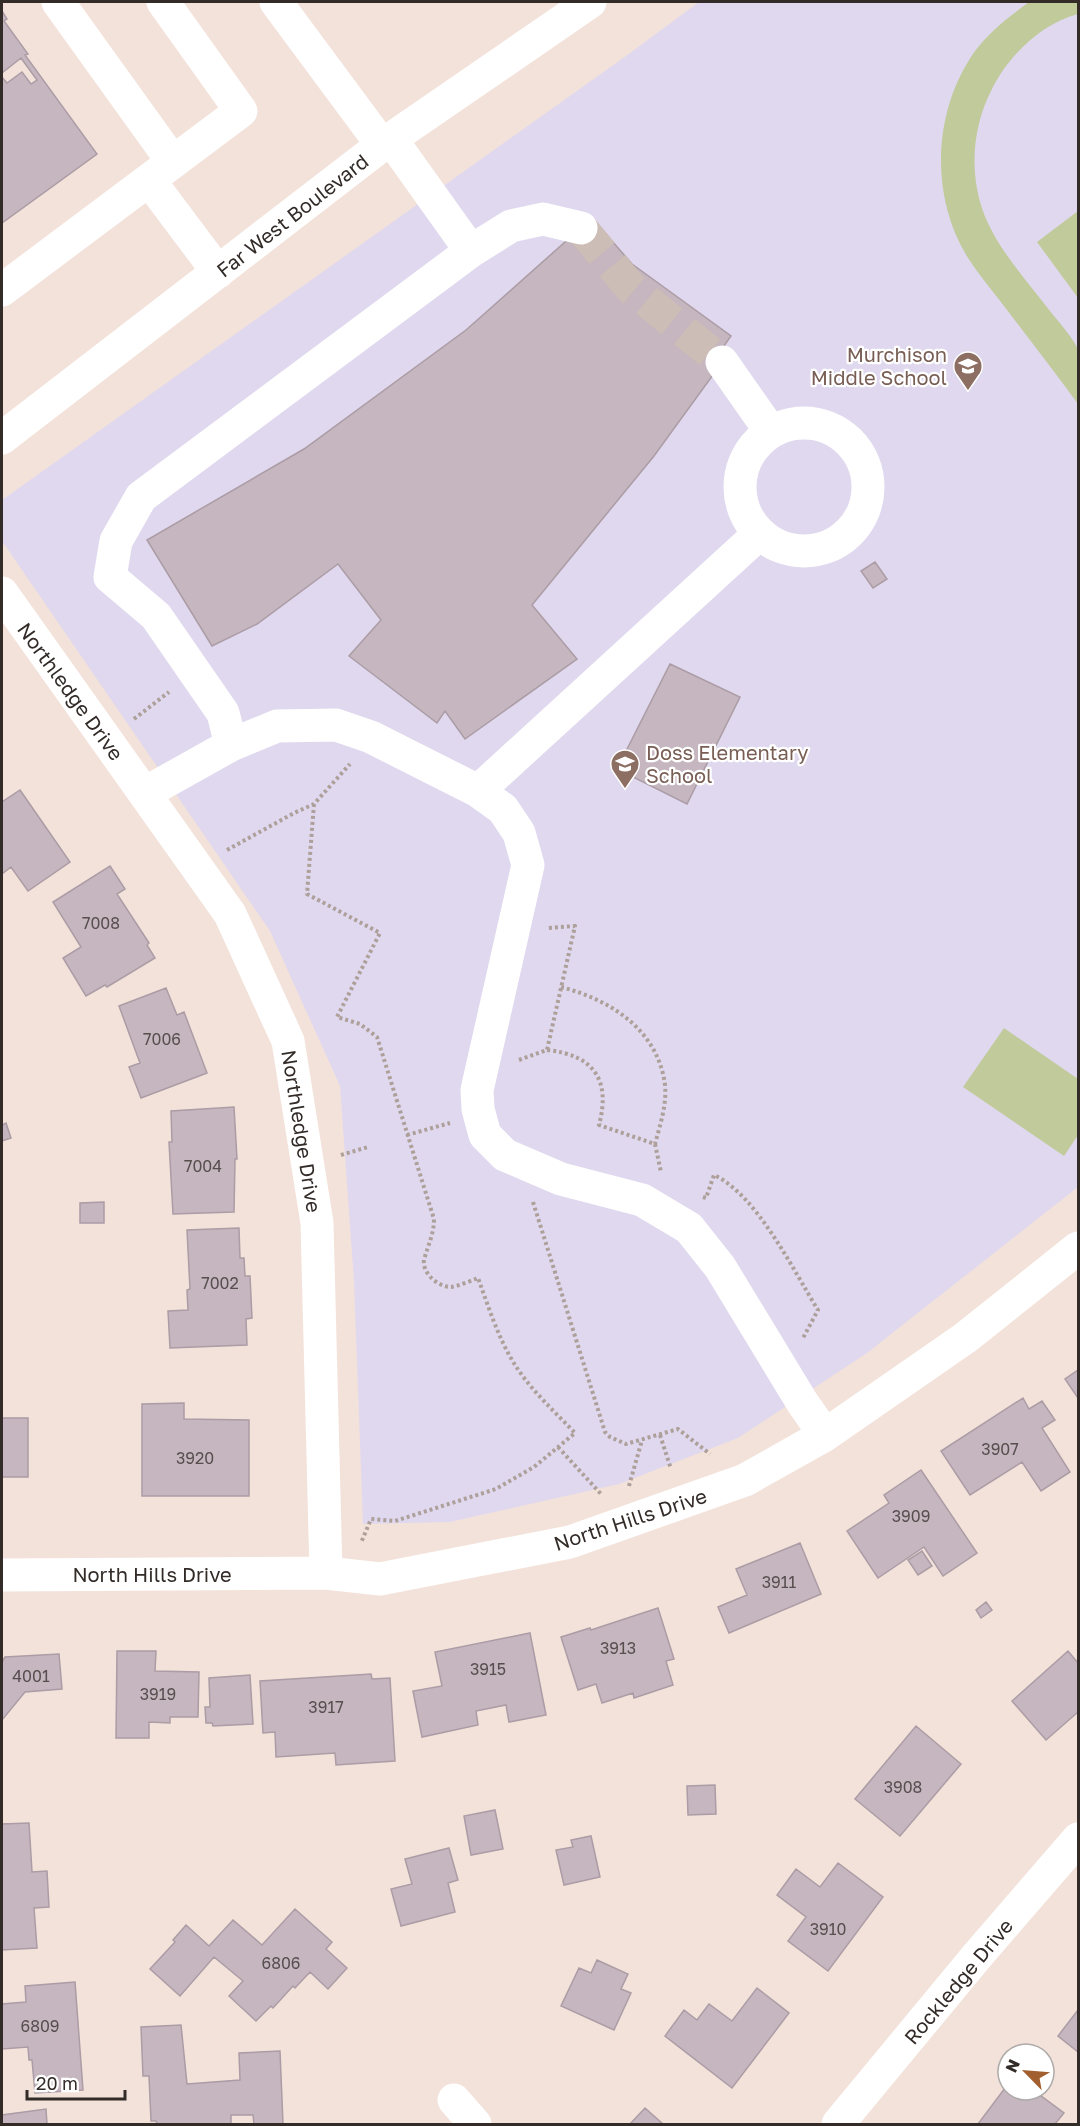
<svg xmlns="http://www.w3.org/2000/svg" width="1080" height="2126" viewBox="0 0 1080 2126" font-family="'Golos Text',sans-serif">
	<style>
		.education { fill: #e0d8ee }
		.green { fill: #c1ca9b }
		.building { fill: #c5b6bf; stroke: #ab9ca5; stroke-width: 1.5 }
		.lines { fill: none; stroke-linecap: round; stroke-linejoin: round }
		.minor-tunnel { stroke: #ccbdb6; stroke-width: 33; stroke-dasharray: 33 16; stroke-linecap: butt }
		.path { stroke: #ada09a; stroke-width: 4; stroke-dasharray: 3 3; stroke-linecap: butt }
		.minor { stroke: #fff; stroke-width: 33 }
		.labels { text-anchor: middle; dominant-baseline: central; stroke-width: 4.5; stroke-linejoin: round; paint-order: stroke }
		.number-label { font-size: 16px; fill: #574e4e }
		.street-label { font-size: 20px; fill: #322b28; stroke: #fff }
		.education-label { font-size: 20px; fill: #785e54; stroke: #fff; text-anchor: end }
	</style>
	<rect width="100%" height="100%" fill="#f3e2da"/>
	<path class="education" d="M 699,2 L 1078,2 L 1078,1187 L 867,1353 L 738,1438 L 619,1484 L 450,1522 L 363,1524 L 354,1282 L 340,1086 L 270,931 L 2,541 L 2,500 L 626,56 Z"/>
	<path class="green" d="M 1029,2 L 1078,2 L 1078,14 C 1041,24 1009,55 992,89 C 969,133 968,189 993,233 C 1007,259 1028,282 1046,306 C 1053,315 1076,341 1078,350 C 1080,362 1079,390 1078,404 C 1054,371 1029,339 1004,306 C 992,290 979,275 968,258 C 929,196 933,110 975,51 C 990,31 1010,16 1029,2 Z
		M 1078,211 L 1078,298 L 1037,242 Z
		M 1004,1028 L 1078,1079 L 1078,1135 L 1064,1156 L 963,1087 Z"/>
	<path class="building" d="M 2,11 L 7,19 L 4,21 L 28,54 L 25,55 L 97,154 L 2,223 L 2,77 L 7,83 L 22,72 L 31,84 L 37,80 L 21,58 L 2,73 Z
		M 592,218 L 632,264 L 731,336 L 719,353 L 726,357 L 654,456 L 532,605 L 577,659 L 465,739 L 445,711 L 437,723 L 349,656 L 381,620 L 338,564 L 257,624 L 212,646 L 147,540 L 304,449 L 466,330 Z
		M 875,562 L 887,579 L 873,588 L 861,571 Z
		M 670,664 L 740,697 L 687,804 L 617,769 Z
		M 20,790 L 70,862 L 28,891 L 11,867 L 2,874 L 2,802 Z
		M 110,866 L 125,889 L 117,894 L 149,943 L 147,945 L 155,958 L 107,987 L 105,985 L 86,996 L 63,958 L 81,947 L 53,902 Z
		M 166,988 L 177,1015 L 184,1012 L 207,1073 L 141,1098 L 129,1067 L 140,1063 L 119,1006 Z
		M 234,1107 L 237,1159 L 235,1159 L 234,1212 L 173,1214 L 169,1142 L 172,1142 L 171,1111 Z
		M 6,1123 L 11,1138 L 2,1141 L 2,1125 Z
		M 104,1202 L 104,1223 L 80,1223 L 80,1203 Z
		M 239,1228 L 240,1258 L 244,1258 L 245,1276 L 250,1276 L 252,1318 L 246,1319 L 247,1345 L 170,1348 L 168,1311 L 188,1310 L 187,1290 L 190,1289 L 187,1230 Z
		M 1078,1370 L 1078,1398 L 1065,1379 Z
		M 1023,1398 L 1029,1409 L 1042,1401 L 1055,1420 L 1042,1428 L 1070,1472 L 1041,1491 L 1022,1462 L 970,1495 L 941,1451 Z
		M 184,1403 L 184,1419 L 249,1420 L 249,1496 L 142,1496 L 142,1404 Z
		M 2,1418 L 28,1418 L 28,1477 L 2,1477 Z
		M 921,1470 L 977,1553 L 943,1576 L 924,1547 L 878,1578 L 847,1531 L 889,1503 L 884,1495 Z
		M 800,1543 L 821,1594 L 729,1633 L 718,1607 L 747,1595 L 736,1569 Z
		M 922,1551 L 932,1566 L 918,1575 L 908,1560 Z
		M 986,1602 L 992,1610 L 981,1618 L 976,1610 Z
		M 658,1608 L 674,1659 L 666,1661 L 673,1685 L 634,1698 L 633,1693 L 602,1703 L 596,1684 L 578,1690 L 561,1637 L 590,1628 L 591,1630 Z
		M 530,1633 L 546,1715 L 509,1722 L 506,1705 L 476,1711 L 478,1725 L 422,1737 L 413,1691 L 442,1686 L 435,1652 Z
		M 117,1651 L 156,1651 L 155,1671 L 199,1672 L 198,1717 L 170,1717 L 170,1723 L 149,1722 L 149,1738 L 116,1738 Z
		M 1068,1651 L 1078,1663 L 1078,1712 L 1046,1740 L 1012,1701 Z
		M 59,1654 L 62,1689 L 25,1692 L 2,1720 L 2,1662 L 5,1657 Z
		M 371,1674 L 372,1679 L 390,1678 L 395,1761 L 336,1765 L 335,1753 L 276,1757 L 275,1732 L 263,1733 L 260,1681 Z
		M 250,1675 L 253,1724 L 213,1726 L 212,1723 L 206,1723 L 205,1707 L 210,1707 L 209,1678 Z
		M 916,1726 L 961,1764 L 900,1836 L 855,1799 Z
		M 715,1785 L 716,1814 L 688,1815 L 687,1786 Z
		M 495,1810 L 503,1849 L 471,1855 L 464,1816 Z
		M 29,1823 L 32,1872 L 47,1871 L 49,1907 L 34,1908 L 37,1948 L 2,1950 L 2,1824 Z
		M 591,1836 L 600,1877 L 564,1885 L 556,1850 L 573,1847 L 571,1840 Z
		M 449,1848 L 458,1880 L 448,1883 L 455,1912 L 401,1926 L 391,1889 L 412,1884 L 405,1859 Z
		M 838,1863 L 883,1897 L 828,1971 L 788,1941 L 806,1917 L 777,1895 L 796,1869 L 820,1887 Z
		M 295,1909 L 332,1942 L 326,1949 L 347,1968 L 328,1989 L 310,1972 L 295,1988 L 293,1986 L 273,2008 L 271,2006 L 256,2021 L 229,1996 L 243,1981 L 214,1957 L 180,1996 L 150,1969 L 175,1942 L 173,1940 L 186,1925 L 209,1946 L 233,1920 L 262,1945 Z
		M 597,1960 L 628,1974 L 621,1989 L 631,1993 L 614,2030 L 561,2006 L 579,1968 L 591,1973 Z
		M 75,1982 L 83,2090 L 35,2093 L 32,2060 L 29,2060 L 28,2047 L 2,2049 L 2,2004 L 26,2002 L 25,1986 Z
		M 757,1988 L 789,2013 L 732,2088 L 665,2036 L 684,2010 L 697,2020 L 709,2004 L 732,2021 Z
		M 1078,2010 L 1078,2052 L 1058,2036 Z
		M 181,2025 L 187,2084 L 240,2080 L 239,2053 L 280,2051 L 283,2124 L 254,2124 L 253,2115 L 231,2115 L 231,2124 L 157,2124 L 156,2121 L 151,2121 L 149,2076 L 143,2076 L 141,2027 Z
		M 1008,2084 L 1008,2090 L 1033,2090 L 1064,2113 L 1055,2124 L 978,2124 Z
		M 645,2108 L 663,2124 L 630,2124 Z
		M 46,2109 L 47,2124 L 2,2124 L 2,2115 Z"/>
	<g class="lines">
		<path class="minor-tunnel" d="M 581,228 L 631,288 L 722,362"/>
		<path class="path" d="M 134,719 L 169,692
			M 314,804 L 307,894 L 380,933 L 337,1017 L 360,1024 L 377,1037 L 434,1219 C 434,1234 428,1245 424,1260 C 422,1273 438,1287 451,1287 C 459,1286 470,1281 478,1278 C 489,1308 499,1341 517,1368 C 533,1392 555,1412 575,1433 L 534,1467 L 496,1489 L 395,1521 L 371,1519 L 361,1543
			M 227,850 L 294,813 L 314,804 L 350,764
			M 561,987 C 611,1000 658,1030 665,1085 C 667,1105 660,1125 655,1144
			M 547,1050 C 594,1055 611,1080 599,1125 L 655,1144 L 661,1172
			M 519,1060 L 547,1050 L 575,926 L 548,928
			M 407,1135 L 450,1123
			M 341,1155 L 368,1147
			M 703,1197 L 706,1198 L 714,1175 C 757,1195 793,1270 818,1310 L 803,1338
			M 533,1202 L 605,1432 L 610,1437 L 626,1444 L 678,1429 L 710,1454
			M 660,1435 L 671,1469
			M 558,1447 L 601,1494
			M 629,1486 L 642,1440"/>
		<path class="minor" d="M 58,2 L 173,162
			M 276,2 L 382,145
			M 149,180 L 218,272
			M 471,251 L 511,226 L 543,219 L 581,228
			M 2,290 L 241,111 L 163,2
			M 722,362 L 771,432
			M740 487a64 64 0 1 1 128 0a64 64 0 1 1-128 0Z
			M 2,438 L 382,145 L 590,2
			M 2,593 L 230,914 L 288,1041 L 317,1223 L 326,1573
			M 231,745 L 223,713 L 156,616 L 110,577 L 116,541 L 141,497 L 471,251 L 391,139
			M 478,791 L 759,534
			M 145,793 L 231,745 L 277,726 L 336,725 L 371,737 L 478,791 L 503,809 L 519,833 L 528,865 L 477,1090 L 478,1109 L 485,1135 L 505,1155 L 561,1179 L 642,1200 L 689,1228 L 720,1267 L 802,1402 L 825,1435
			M 2,1575 L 326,1573 L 380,1579 L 570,1542 L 745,1480 L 825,1435 L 965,1338 L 1078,1248
			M 454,2100 L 475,2124
			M 838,2124 L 977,1956 L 1078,1839"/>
	</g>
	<defs>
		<g id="school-pin" transform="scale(1.5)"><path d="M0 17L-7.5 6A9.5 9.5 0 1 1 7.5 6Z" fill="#8d6e63" stroke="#fff"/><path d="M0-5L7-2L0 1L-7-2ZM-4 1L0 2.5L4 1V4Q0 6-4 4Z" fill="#fff"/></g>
	</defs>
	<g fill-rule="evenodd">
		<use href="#school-pin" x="968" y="366"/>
		<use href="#school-pin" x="625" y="764"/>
	</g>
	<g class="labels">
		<g class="number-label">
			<text x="101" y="923">7008</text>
			<text x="162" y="1039">7006</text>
			<text x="203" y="1166">7004</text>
			<text x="220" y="1283">7002</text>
			<text x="1000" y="1449">3907</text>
			<text x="195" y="1458">3920</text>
			<text x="911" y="1516">3909</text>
			<text x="779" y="1582">3911</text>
			<text x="618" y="1648">3913</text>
			<text x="488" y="1669">3915</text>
			<text x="31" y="1676">4001</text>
			<text x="158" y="1694">3919</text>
			<text x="326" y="1707">3917</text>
			<text x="903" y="1787">3908</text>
			<text x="828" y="1929">3910</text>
			<text x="281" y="1963">6806</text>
			<text x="40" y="2026">6809</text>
		</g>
		<g class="street-label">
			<text transform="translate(292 215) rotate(-38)">Far West Boulevard</text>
			<text transform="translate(71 691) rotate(54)">Northledge Drive</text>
			<text transform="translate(302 1131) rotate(81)">Northledge Drive</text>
			<text transform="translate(630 1519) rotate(-18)">North Hills Drive</text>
			<text x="152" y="1574">North Hills Drive</text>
			<text transform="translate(958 1981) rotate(-50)">Rockledge Drive</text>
		</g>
		<g class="education-label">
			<text x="947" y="354">Murchison<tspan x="947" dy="23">Middle School</tspan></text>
			<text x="646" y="752" text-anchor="start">Doss Elementary<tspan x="646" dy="23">School</tspan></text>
		</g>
	</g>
	<rect width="1080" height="2126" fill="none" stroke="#322b28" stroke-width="6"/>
	<g transform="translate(1026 2072) rotate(295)"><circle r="28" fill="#ffffff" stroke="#adaaa9" stroke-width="1.5"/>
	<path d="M0-4.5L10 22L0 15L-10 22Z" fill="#a25f2f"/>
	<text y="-9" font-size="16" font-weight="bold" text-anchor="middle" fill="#322b28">N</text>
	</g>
	<path d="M27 2090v9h98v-9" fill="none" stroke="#322b28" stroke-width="3"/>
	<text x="36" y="2090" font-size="18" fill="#322b28" stroke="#ffffff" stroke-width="4.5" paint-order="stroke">20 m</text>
</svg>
